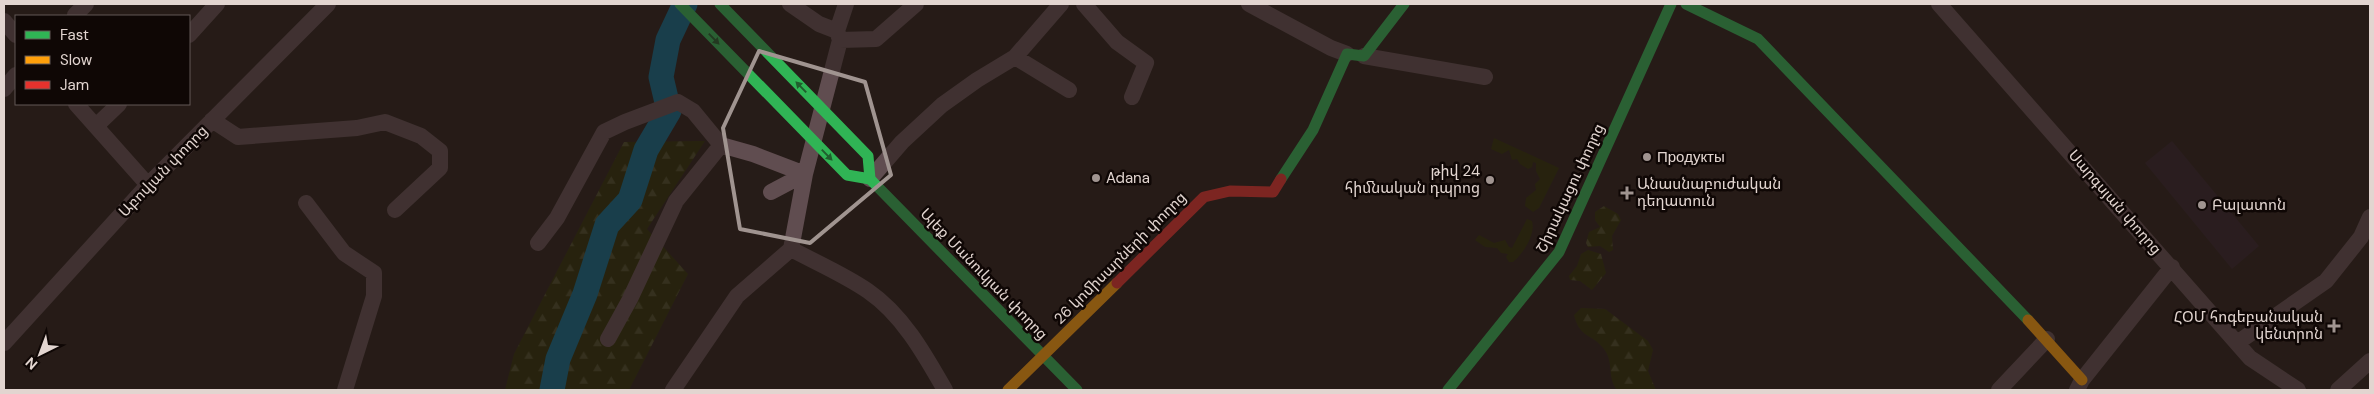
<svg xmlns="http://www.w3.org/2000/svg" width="2374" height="394" viewBox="0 0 2374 394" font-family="'DM Sans','Noto Sans Armenian',sans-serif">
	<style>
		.education { fill: #302028 }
		.forest { fill: url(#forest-firs) }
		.garden { fill: #292c03 }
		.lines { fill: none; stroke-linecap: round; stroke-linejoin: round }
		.river { stroke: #0b6889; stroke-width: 25 }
		.street { stroke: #604d50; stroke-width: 16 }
		.fast { stroke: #30b455; stroke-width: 11 }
		.slow { stroke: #ff9f0a; stroke-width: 11 }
		.jam { stroke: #e5322d; stroke-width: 11 }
		.fast-bridge { stroke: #30b455; stroke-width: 11 }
		.oneway { fill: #205e2d }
		.marked { fill: none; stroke: #a09490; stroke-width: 4; stroke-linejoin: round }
		.poi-dot { fill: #a09490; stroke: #0f0705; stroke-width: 2 }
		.labels { text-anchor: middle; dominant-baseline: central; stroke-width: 5; stroke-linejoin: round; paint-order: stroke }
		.poi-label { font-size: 15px; fill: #e2d5d0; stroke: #0f0705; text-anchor: start }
		.street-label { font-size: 15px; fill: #e2d5d0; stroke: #0f0705 }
	</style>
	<defs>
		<pattern id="forest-firs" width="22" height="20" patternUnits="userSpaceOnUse" patternTransform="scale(1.25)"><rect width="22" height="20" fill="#292c03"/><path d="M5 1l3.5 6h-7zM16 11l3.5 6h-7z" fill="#484a27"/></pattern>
	</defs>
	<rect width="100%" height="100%" fill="#261c18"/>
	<path class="education" d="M 2172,141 L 2259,246 L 2232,269 L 2145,163 Z"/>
	<path class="forest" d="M 705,141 L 647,229 L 688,274 L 629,390 L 505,390 L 514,354 L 624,142 Z
		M 1604,206 L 1618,214 L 1621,220 L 1612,236 L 1613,250 L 1609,252 L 1600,246 L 1588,247 L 1586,243 L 1589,232 L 1600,227 L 1595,220 L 1595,212 Z
		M 1588,250 L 1601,254 L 1606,273 L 1592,290 L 1580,281 L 1570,280 L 1569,276 L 1577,266 L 1581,254 Z
		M 1581,308 L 1605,309 L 1648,341 L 1653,350 L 1648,371 L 1656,390 L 1617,390 C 1607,378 1614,362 1604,349 C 1592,333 1580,339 1574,315 Z"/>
	<path class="garden" d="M 1494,138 L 1559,168 L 1539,208 L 1533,212 L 1525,206 L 1526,198 L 1536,190 L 1535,184 L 1540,179 L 1536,171 L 1536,163 L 1533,162 L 1532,167 L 1528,169 L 1520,164 L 1517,159 L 1512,160 L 1509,150 L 1502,154 L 1491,149 Z
		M 1527,219 L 1532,221 C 1536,234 1523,254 1513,262 L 1509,262 L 1506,257 L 1508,254 L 1501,253 L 1497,248 L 1485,247 L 1475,240 L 1479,235 L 1494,243 L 1505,240 L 1509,247 L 1512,248 Z"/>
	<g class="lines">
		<path class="river" d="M 552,390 L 558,359 L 585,294 L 607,225 L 630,200 L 646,150 L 669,111 L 661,77 L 668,40 L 685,4"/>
		<path class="street" d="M 790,4 L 819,24 L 837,31 L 840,40 L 805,174 L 791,249 C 817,263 845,275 868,291 C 903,315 925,355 945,390
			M 1084,4 L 1117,42 L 1146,63 L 1132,97
			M 1249,4 L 1331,48 L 1347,54
			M 1939,4 L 2250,358 L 2298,390
			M 75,15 L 86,4
			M 4,21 L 16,35
			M 837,31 L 846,4
			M 189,35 L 217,4
			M 840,40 L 876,39 L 916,4
			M 1364,56 L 1485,77
			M 1015,57 L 1069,90
			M 4,89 L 16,75
			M 76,104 L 148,185
			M 212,120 L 238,137 L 357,128 L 385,122 L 421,136 L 440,151 L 440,168 L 395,210
			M 96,126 L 119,104
			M 870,179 L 902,142 L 942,105 L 977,80 L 1015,57 L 1061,4
			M 306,203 L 344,253 L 374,273 L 374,296 L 345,390
			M 538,243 L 557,218 L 604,132 L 625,122 L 678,102 L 693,111 L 721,145
			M 608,339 L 630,299 L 676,201 L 721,145 L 753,154 L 805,174 L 771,192
			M 4,343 L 148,185 L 328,4
			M 2237,343 L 2326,281 L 2361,237 L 2370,217
			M 673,390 L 737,296 L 791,249
			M 1999,390 L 2047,339
			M 2077,390 L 2082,380 L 2172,267
			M 2338,390 L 2370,361"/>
		<path class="fast" d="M 1686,4 L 1758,39 L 2028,320
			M 870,179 L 1077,390
			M 1281,179 L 1313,130 L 1347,54 L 1364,56 L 1404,4
			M 1448,390 L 1559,252 L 1671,4"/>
		<path class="slow" d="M 2028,320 L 2082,380
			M 1008,390 L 1117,283"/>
		<path class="jam" d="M 1117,283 L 1204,197 L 1230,191 L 1273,192 L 1281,179"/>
		<path class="fast-bridge" d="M 680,4 L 847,175 L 870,179 L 868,156 L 720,4"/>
	</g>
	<defs><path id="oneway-solid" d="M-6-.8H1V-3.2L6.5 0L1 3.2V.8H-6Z" transform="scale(1.25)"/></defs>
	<g class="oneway">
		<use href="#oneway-solid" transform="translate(714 39) rotate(46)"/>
		<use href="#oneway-solid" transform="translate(801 87) rotate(-134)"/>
		<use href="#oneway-solid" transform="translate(827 155) rotate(46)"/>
	</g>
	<path d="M0 0H2374V394H0ZM 759,51 L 865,82 L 891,175 L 810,243 L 740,229 L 723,128 Z" fill="#261c18" fill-opacity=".55" fill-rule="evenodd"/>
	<path class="marked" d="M 759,51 L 865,82 L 891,175 L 810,243 L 740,229 L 723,128 Z"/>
	<g class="poi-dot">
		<circle cx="1647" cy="157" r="5"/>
		<circle cx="1096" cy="178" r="5"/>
		<circle cx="1490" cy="180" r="5"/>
		<path d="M1624.5 185.5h5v5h5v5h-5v5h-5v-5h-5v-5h5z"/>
		<circle cx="2202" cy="205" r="5"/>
		<path d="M2331.5 318.5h5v5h5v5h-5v5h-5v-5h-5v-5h5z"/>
	</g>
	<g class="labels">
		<g class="poi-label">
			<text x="1657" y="157">Продукты</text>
			<text x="1480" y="171" text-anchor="end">թիվ 24<tspan x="1480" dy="17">հիմնական դպրոց</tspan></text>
			<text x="1106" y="178">Adana</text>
			<text x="1637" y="184">Անասնաբուժական<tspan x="1637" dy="17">դեղատուն</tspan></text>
			<text x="2212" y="205">Բալատոն</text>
			<text x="2323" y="317" text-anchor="end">ՀՕՄ հոգեբանական<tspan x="2323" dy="17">կենտրոն</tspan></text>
		</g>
		<g class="street-label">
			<text transform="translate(163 171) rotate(-46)">Աբովյան փողոց</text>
			<text transform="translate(1570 188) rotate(-65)">Շիրակացու փողոց</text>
			<text transform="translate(2115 202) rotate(49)">Սարգսյան փողոց</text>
			<text transform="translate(1120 258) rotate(-45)">26 կոմիսարների փողոց</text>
			<text transform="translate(984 274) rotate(46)">Ալեք Մանուկյան փողոց</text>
		</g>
	</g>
	<rect width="2374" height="394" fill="none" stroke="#e2d5d0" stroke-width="10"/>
	<rect x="15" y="15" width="175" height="90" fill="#0f0705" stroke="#635956"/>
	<rect x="25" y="31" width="25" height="8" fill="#30b455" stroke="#635956"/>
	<text x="60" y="40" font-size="15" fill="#e2d5d0">Fast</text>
	<rect x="25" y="56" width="25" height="8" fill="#ff9f0a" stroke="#635956"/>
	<text x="60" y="65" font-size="15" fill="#e2d5d0">Slow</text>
	<rect x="25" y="81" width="25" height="8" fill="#e5322d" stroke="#635956"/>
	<text x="60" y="90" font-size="15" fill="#e2d5d0">Jam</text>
	<g transform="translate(40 354) rotate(222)" stroke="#0f0705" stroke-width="4" paint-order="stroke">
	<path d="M0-4L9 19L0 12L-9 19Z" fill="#e2d5d0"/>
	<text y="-8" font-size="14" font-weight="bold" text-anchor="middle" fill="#e2d5d0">N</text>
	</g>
</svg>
